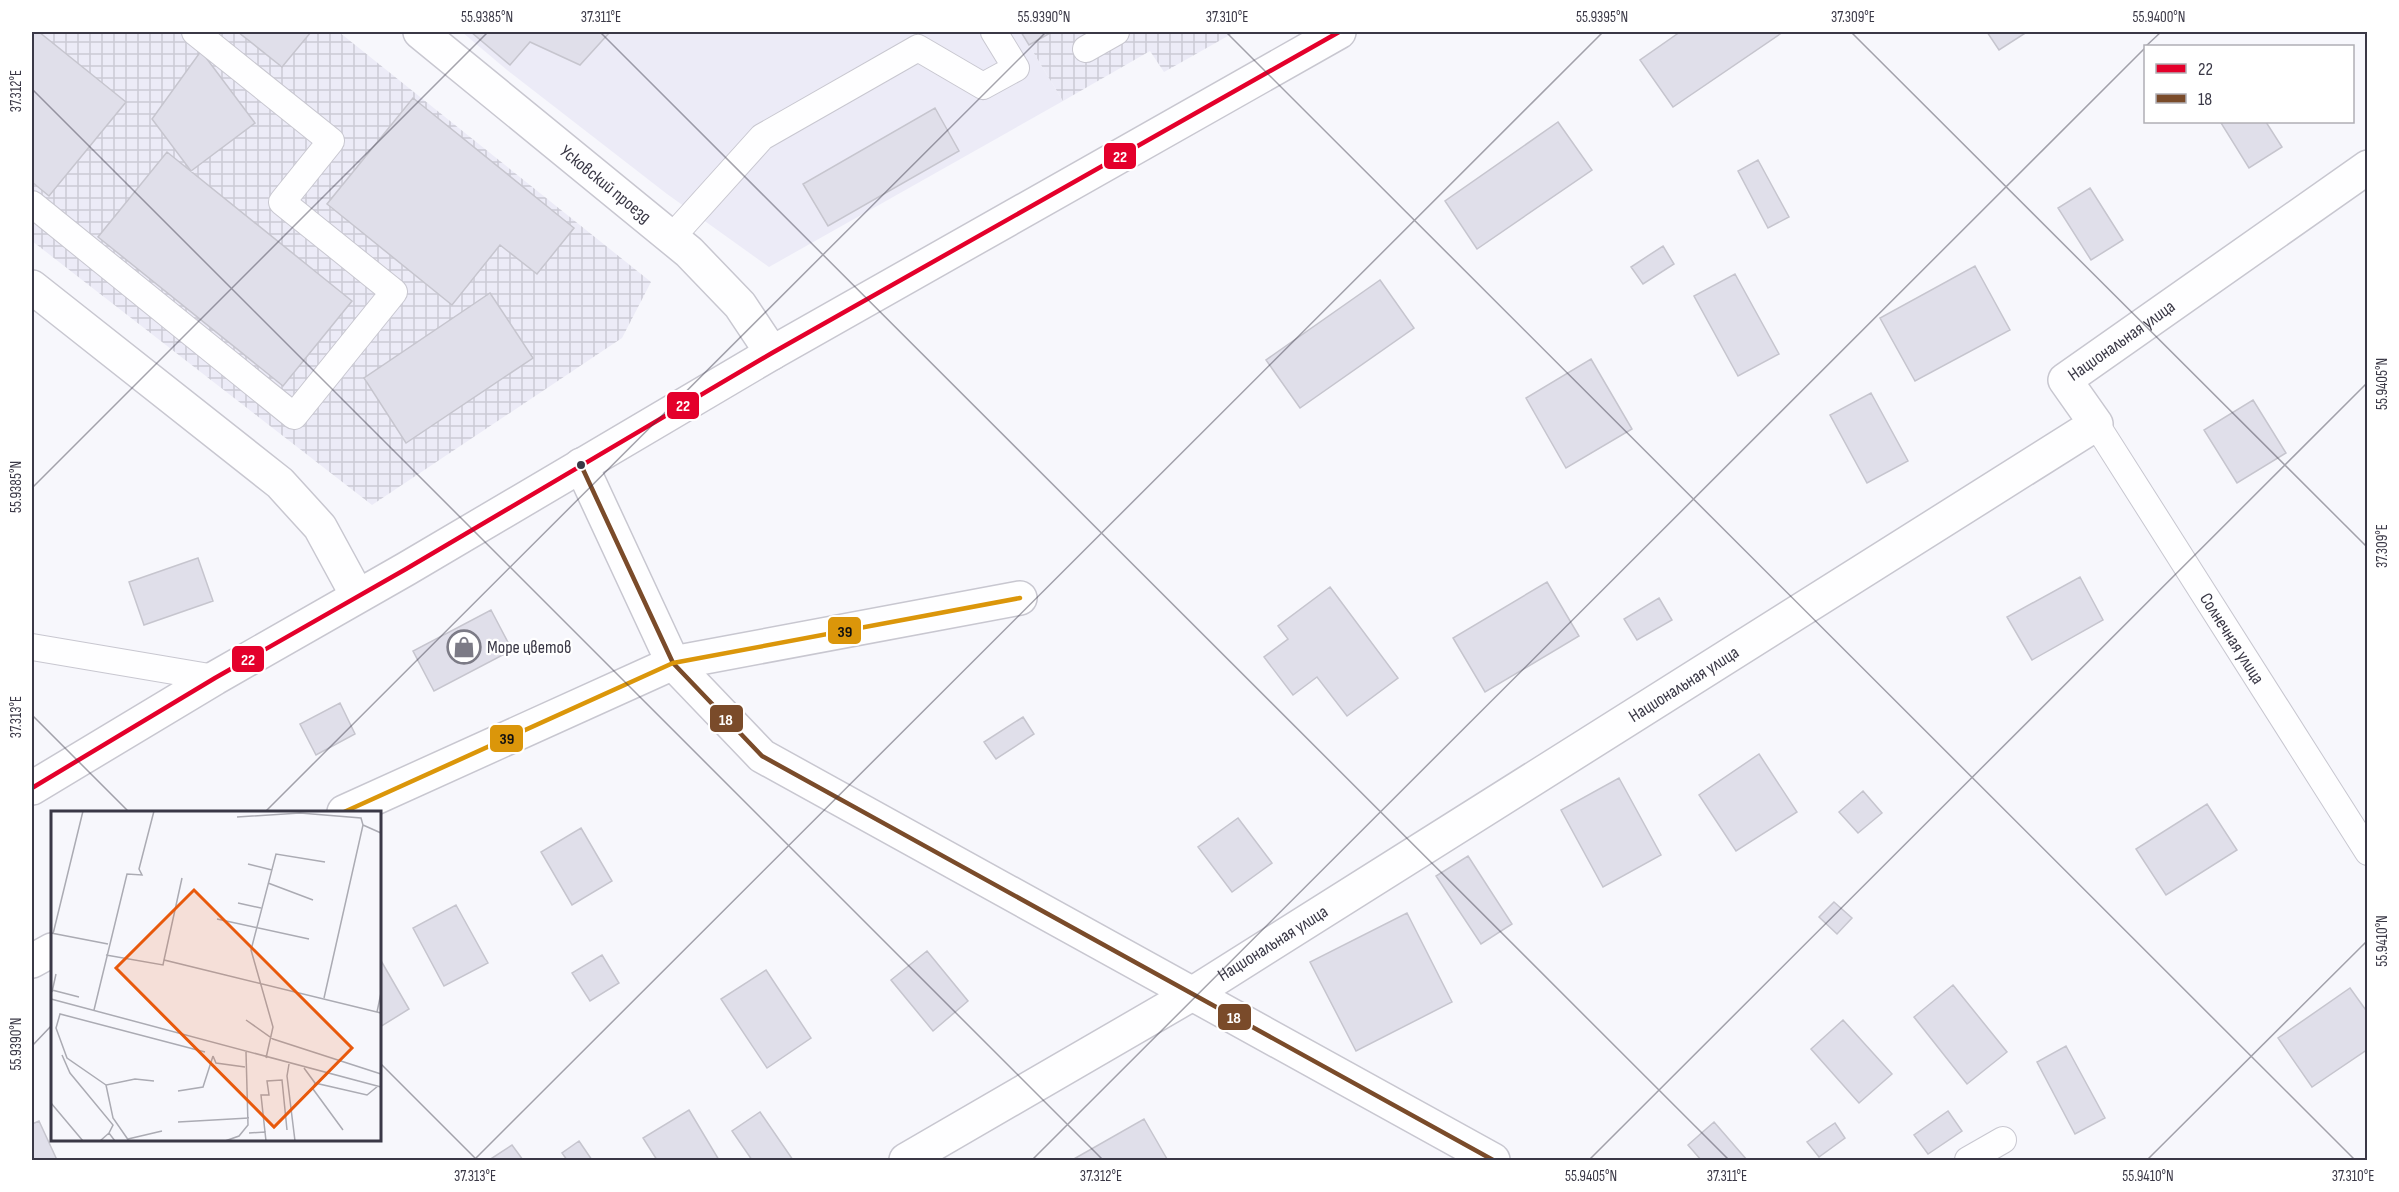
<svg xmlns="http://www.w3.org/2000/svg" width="2399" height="1192" viewBox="0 0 2399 1192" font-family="'Sofia Sans Condensed',sans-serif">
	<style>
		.built { fill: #ecebf7 }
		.industrial { fill: url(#industrial-grid) }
		.building { fill: #e0dfea; stroke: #c6c5ce; stroke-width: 1.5 }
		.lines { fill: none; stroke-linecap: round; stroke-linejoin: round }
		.service-casing { stroke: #c8c7d0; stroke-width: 28 }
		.minor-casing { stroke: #c8c7d0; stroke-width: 36 }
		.secondary-casing { stroke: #c8c7d0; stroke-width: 36 }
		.service { stroke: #fefeff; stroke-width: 26 }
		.minor { stroke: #fefeff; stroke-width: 33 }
		.secondary { stroke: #fefeff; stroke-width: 33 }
		.bus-1-casing { stroke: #fff; stroke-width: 9 }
		.bus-2-casing { stroke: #fff; stroke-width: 9 }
		.bus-3-casing { stroke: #fff; stroke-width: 9 }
		.bus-1 { stroke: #e4002b; stroke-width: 4.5 }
		.bus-2 { stroke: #7a4b2a; stroke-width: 4.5 }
		.bus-3 { stroke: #db960a; stroke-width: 4.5 }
		.ticks { fill: none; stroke: #3a3846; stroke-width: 1.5; stroke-opacity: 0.45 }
		.bus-dot { fill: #3a3846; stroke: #fff; stroke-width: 2 }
		.labels { text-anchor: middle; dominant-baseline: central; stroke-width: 4.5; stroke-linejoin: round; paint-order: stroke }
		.street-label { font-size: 18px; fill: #3a3846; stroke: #fff }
		.poi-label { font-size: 18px; fill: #3a3846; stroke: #fff; text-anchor: start }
		.inset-road { fill: none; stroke: #ababb3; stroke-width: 1.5 }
		.view { fill: #e8590c; fill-opacity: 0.15; stroke: #e8590c; stroke-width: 3 }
		.inset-edge { fill: none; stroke: #3a3846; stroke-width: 3 }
		.line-badge { stroke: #fff; stroke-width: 2 }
		.badge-label { font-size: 16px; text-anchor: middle; font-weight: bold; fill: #fff }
		.pale-badge-label { font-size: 16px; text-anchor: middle; font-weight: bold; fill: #111 }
		.neatline { fill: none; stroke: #3a3846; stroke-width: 2 }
		.ticks-label { font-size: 15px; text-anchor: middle; fill: #3a3846 }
	</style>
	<defs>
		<pattern id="industrial-grid" width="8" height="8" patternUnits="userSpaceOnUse" patternTransform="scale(1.5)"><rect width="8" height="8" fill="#ecebf7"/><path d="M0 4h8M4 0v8" fill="none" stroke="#cbcad5"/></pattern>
	</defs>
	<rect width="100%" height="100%" fill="#f7f7fc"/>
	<path class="built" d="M 462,32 L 1021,32 L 1063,101 L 769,267 L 667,194 L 507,70 Z"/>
	<path class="industrial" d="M 32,32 L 339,32 L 651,282 L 622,338 L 372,505 L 32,241 Z
		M 1021,32 L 1235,32 L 1164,72 L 1150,51 L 1063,101 Z"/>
	<path class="building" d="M 32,32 L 39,32 L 126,102 L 49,196 L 32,182 Z
		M 238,32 L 311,32 L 282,67 Z
		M 471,32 L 610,32 L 580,65 L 530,42 L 510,65 Z
		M 1021,32 L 1052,32 L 1029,45 Z
		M 1680,32 L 1783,32 L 1673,107 L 1640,60 Z
		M 1987,32 L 2027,32 L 1999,50 Z
		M 201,51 L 255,123 L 191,171 L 152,119 Z
		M 413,98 L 574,228 L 537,274 L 500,245 L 452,305 L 327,204 Z
		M 935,108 L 959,151 L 828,226 L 803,184 Z
		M 1558,122 L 1592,170 L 1477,249 L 1445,201 Z
		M 2224,122 L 2266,122 L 2282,147 L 2249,168 L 2221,123 Z
		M 167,152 L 352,301 L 283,386 L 98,237 Z
		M 1758,160 L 1789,217 L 1768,228 L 1738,171 Z
		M 2090,188 L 2123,240 L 2091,260 L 2058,208 Z
		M 1663,246 L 1674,264 L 1643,284 L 1631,267 Z
		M 1975,266 L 2010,330 L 1915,381 L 1880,318 Z
		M 1735,274 L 1779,354 L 1738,376 L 1694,296 Z
		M 1380,280 L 1414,328 L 1300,408 L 1266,360 Z
		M 490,293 L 533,358 L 406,443 L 364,378 Z
		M 1591,359 L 1632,429 L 1566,468 L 1526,398 Z
		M 1871,393 L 1908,461 L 1867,483 L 1830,415 Z
		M 2253,400 L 2286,453 L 2237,483 L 2204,430 Z
		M 198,558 L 213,601 L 144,625 L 129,582 Z
		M 2080,577 L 2103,620 L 2032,660 L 2007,617 Z
		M 1547,582 L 1579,636 L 1485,692 L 1453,638 Z
		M 1330,587 L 1398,678 L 1347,716 L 1317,677 L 1293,695 L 1264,657 L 1288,639 L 1278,626 Z
		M 1659,598 L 1672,620 L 1637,640 L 1624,619 Z
		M 491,610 L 512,650 L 434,691 L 413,651 Z
		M 340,703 L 355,734 L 316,755 L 300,724 Z
		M 1023,717 L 1034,734 L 996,759 L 984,742 Z
		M 1759,754 L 1797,812 L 1736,851 L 1699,795 Z
		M 1619,778 L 1661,855 L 1603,887 L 1561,810 Z
		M 1863,791 L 1882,813 L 1858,833 L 1839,812 Z
		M 2207,804 L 2237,850 L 2166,895 L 2136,849 Z
		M 1238,818 L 1272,863 L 1232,892 L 1198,847 Z
		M 581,828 L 612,881 L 572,905 L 541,852 Z
		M 1468,856 L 1512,924 L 1481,944 L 1436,876 Z
		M 1834,902 L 1852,918 L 1837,934 L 1819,917 Z
		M 456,905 L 488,963 L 444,986 L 413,928 Z
		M 1407,913 L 1452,1002 L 1356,1051 L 1310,962 Z
		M 927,951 L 968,1001 L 933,1031 L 891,980 Z
		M 602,955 L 619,983 L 590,1001 L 572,973 Z
		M 380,959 L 409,1009 L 380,1027 Z
		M 766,970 L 811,1038 L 767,1068 L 721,999 Z
		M 1953,985 L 2007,1052 L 1967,1084 L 1914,1017 Z
		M 2350,988 L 2368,1013 L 2368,1049 L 2312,1087 L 2278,1038 Z
		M 1843,1020 L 1892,1074 L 1859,1103 L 1811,1049 Z
		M 2066,1046 L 2105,1118 L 2075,1134 L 2037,1062 Z
		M 689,1110 L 719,1160 L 657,1160 L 643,1138 Z
		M 1948,1111 L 1962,1131 L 1928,1154 L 1914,1135 Z
		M 760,1112 L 793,1160 L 752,1160 L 732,1131 Z
		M 1144,1119 L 1167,1159 L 1072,1160 Z
		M 39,1121 L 57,1160 L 32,1160 L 32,1124 Z
		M 1714,1122 L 1747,1160 L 1701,1160 L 1688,1145 Z
		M 1835,1123 L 1845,1138 L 1819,1157 L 1807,1142 Z
		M 579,1141 L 592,1160 L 567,1160 L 562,1153 Z
		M 512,1145 L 523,1160 L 489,1160 Z"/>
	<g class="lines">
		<g class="service-casing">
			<g id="service">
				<path d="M 1086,49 L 1116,32"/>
				<path d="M 32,204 L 294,416 L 394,292 L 282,202 L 331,141 L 195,32"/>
				<path d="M 671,238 L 762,137 L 918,48 L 983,86 L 1016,68 L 994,32"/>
				<path id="s1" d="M 2096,424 L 2368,852"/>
				<path d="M 32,647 L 215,678"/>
				<path d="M 1968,1160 L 2003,1140"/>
			</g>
		</g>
		<g class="minor-casing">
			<g id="minor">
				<path id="s2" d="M 420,32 L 689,252 L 740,305 L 772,353"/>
				<path d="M 32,287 L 280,483 L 320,527 L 357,595"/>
				<path d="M 581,465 L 673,663 L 762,756 L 1493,1160"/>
				<path d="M 344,812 L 673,663 L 1020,598"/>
				<path d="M 32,961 L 52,950"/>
				<path id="s3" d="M 906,1160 L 1192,994 L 2096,424 L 2065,380 L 2368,167"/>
			</g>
		</g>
		<g class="secondary-casing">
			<path id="secondary" d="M 32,788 L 215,678 L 406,569 L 772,353 L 1339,32"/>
		</g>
		<use href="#service" class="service"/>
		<use href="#minor" class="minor"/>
		<use href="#secondary" class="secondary"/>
		<g class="bus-1-casing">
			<path id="bus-1" d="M 32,788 L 215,678 L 406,569 L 772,353 L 1339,32"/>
		</g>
		<g class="bus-2-casing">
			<path id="bus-2" d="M 581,465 L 673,663 L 762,756 L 1493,1160"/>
		</g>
		<g class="bus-3-casing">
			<path id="bus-3" d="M 344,812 L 673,663 L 1020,598"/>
		</g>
		<use href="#bus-1" class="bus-1"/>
		<use href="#bus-2" class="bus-2"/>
		<use href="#bus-3" class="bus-3"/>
	</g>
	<path class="ticks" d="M 600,32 L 1729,1160M 1226,32 L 2355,1160M 1851,32 L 2368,548M 2146,46 L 2161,32M 32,89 L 1103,1160M 32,488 L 488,32M 32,715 L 129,812M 265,812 L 1046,32M 32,1046 L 52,1025M 380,1063 L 477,1160M 474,1160 L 1603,32M 1032,1160 L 2146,47M 1589,1160 L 2368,382M 2147,1160 L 2368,940"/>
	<defs>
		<g id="shop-ring" transform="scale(1.725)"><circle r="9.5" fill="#fff" stroke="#7c7b86" stroke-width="1.5"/><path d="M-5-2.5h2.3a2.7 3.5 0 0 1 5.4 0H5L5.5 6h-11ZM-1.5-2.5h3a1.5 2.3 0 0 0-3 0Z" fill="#7c7b86"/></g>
	</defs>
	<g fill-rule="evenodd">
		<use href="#shop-ring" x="464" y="647"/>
	</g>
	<circle class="bus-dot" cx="581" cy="465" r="5"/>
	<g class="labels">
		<g class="street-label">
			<text stroke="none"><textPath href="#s2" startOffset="240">Усковский проезд</textPath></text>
			<text stroke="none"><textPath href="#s3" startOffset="1522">Национальная улица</textPath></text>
			<text stroke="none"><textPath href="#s1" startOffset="254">Солнечная улица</textPath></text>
			<text stroke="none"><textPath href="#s3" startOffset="912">Национальная улица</textPath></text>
			<text stroke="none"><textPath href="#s3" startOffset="426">Национальная улица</textPath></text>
		</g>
		<g class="poi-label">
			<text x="487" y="647">Море цветов</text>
		</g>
	</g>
	<g transform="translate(51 811)">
		<rect width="330" height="330" fill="#f7f7fc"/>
		<path class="inset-road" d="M 186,6 L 249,2 L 310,7 L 312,14 L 273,187M 312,14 L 330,22M 197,53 L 221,59M 217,72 L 262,89M 187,92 L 210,97M 166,108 L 258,128M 0,122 L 57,133M 2,123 L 32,0M 55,144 L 112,154 L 113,149 L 330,202M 113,149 L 131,67M 1,179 L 28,186M 1,181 L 5,163M 0,188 L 330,276M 43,199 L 76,63 L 91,64 L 88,58 L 103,0M 326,201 L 330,182M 195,209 L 222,228 L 330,263M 11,244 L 19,262 L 62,314 L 58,322M 162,245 L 165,252 L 194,256M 215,247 L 222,216 L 200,139 L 225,43 L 274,51M 238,253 L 236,265 L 244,330M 253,257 L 264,272 L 316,284 L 327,275M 264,272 L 262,278 L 292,319M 55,274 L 16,247 L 5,217 L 9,203 L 154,241M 127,280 L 152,276 L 162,245M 0,292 L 32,330M 127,311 L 198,307M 214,321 L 210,284 L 218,284 L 216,270 L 231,269 L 236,319M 198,322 L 214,321 L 215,330M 77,328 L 111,320M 49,330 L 58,322 L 64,330M 78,330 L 62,307 L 55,274 L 84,268 L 103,270M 174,330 L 188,325 L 197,314 L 195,241"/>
		<path class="view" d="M 143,79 L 301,237 L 223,316 L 65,157 Z"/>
		<rect width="330" height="330" class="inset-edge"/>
	</g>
	<g class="line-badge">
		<rect x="1103" y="142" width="34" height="28" rx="6" fill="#e4002b"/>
		<rect x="666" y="391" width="34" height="29" rx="6" fill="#e4002b"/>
		<rect x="827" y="616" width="35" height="29" rx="6" fill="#db960a"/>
		<rect x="231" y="645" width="34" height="28" rx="6" fill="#e4002b"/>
		<rect x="709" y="704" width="35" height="29" rx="6" fill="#7a4b2a"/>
		<rect x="489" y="724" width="35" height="29" rx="6" fill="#db960a"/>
		<rect x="1217" y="1003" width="35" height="28" rx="6" fill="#7a4b2a"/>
	</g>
	<g class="badge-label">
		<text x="1120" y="162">22</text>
		<text x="683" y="411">22</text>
		<text x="248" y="665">22</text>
		<text x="726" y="725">18</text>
		<text x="1234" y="1023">18</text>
	</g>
	<g class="pale-badge-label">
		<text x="845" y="637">39</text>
		<text x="507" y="744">39</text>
	</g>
	<rect width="2399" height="1192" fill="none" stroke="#ffffff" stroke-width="66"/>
	<rect x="2144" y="45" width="210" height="78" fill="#ffffff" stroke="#b0afb5" stroke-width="1.5"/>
	<rect x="2156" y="64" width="30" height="9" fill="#e4002b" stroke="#b0afb5" stroke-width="1.5"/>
	<text x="2198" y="75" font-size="18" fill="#3a3846">22</text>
	<rect x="2156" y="94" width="30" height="9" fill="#7a4b2a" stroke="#b0afb5" stroke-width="1.5"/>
	<text x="2198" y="105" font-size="18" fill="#3a3846">18</text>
	<rect x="33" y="33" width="2333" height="1126" class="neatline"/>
	<g class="ticks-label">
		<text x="487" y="22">55.9385°N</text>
		<text x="601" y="22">37.311°E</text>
		<text x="1044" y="22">55.9390°N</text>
		<text x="1227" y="22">37.310°E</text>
		<text x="1602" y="22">55.9395°N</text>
		<text x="1853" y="22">37.309°E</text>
		<text x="2159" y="22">55.9400°N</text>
		<text transform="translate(16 91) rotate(-90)" y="5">37.312°E</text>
		<text transform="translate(2382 384) rotate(-90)" y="5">55.9405°N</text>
		<text transform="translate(16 487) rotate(-90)" y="5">55.9385°N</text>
		<text transform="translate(2382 546) rotate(-90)" y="5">37.309°E</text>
		<text transform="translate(16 717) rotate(-90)" y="5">37.313°E</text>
		<text transform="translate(2382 941) rotate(-90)" y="5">55.9410°N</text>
		<text transform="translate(16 1044) rotate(-90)" y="5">55.9390°N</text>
		<text x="475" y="1181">37.313°E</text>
		<text x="1101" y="1181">37.312°E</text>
		<text x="1591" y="1181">55.9405°N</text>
		<text x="1727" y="1181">37.311°E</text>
		<text x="2148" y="1181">55.9410°N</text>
		<text x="2353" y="1181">37.310°E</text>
	</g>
</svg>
